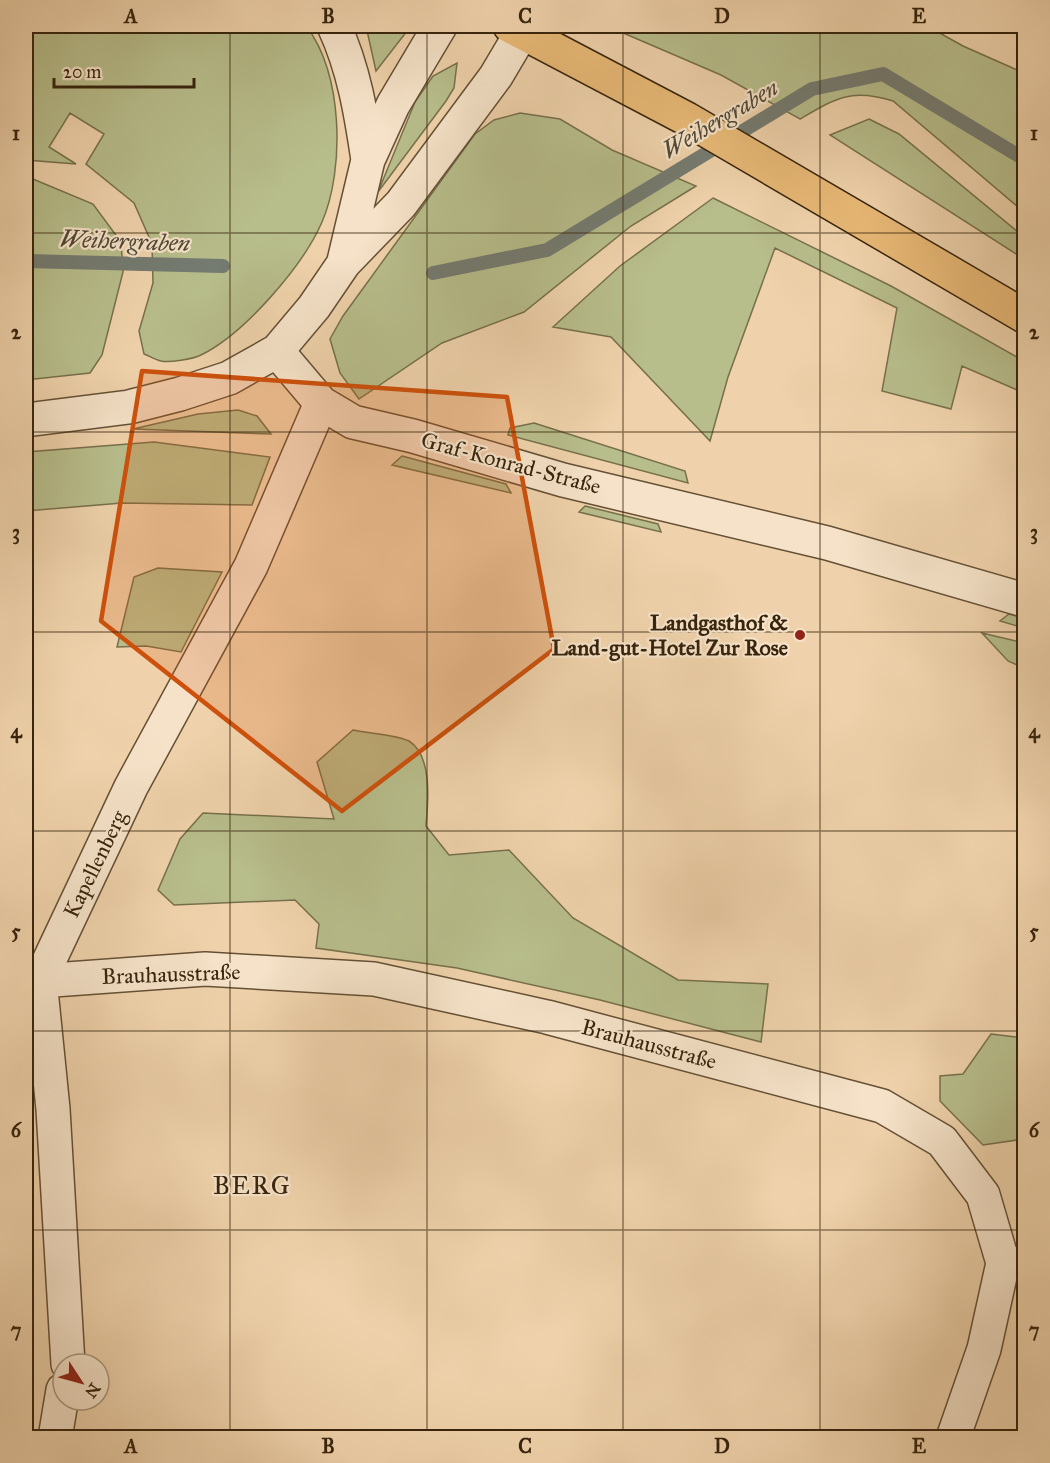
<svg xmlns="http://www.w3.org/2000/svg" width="1050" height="1463" viewBox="0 0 1050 1463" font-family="'IM FELL Great Primer',serif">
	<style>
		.green { fill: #b7bd8b; stroke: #77704c; stroke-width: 1.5 }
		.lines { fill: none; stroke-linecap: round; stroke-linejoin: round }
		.stream { stroke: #747b71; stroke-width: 14 }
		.minor-casing { stroke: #655034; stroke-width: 36 }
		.tertiary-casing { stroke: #655034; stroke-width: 36 }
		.primary-casing { stroke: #37240d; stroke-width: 36 }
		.minor { stroke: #f5e2c8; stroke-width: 33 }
		.tertiary { stroke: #f5e2c8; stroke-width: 33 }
		.primary { stroke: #e8b976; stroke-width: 33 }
		.marked { fill: #cd510c; fill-opacity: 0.2; stroke: #cd510c; stroke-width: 4.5; stroke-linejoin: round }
		.grid { fill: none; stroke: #37240d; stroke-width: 1.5; stroke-opacity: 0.55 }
		.poi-dot { fill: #8f2418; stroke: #f5e2c8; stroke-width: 2 }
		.labels { text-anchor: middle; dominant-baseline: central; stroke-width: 4.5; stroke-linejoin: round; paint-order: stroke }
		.street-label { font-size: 22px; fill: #37240d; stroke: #f5e2c8 }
		.poi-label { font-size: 22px; font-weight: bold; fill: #37240d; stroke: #f5e2c8; text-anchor: end }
		.water-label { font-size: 24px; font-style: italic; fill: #504836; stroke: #f5e2c8 }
		.quarter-label { font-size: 26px; letter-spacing: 1.5px; fill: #37240d; stroke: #f5e2c8 }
		.neatline { fill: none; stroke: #37240d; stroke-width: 2 }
		.grid-label { font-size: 20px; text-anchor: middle; font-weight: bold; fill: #37240d }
	</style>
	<rect width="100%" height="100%" fill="#efd2ab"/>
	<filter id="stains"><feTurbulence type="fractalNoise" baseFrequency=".00333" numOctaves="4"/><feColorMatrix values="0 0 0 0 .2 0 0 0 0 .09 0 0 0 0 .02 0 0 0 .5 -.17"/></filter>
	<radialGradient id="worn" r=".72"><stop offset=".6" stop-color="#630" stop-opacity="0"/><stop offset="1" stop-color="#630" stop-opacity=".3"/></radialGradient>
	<path class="green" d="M 26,26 L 306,26 C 343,72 345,169 322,222 C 303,266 244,334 201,355 C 193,359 169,363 161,361 C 155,360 150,356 144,354 L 139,331 L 153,283 L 152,244 L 134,203 L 86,164 L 104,134 L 70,113 L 49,147 L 76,164 L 26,160 Z
		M 366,26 L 411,26 L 376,71 Z
		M 607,26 L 927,26 L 963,46 L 1024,73 L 1024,212 L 893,101 C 851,88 836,98 800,119 L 721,75 Z
		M 457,63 L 454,88 L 446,101 L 378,192 L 415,102 L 433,76 Z
		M 520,113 L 560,119 L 612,150 L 696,186 L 631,226 L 524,312 L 442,343 L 359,399 L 340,373 L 330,339 L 343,316 L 475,134 L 494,120 Z
		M 869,119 L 899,134 L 1024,237 L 1024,259 L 830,135 Z
		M 26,179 L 33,179 L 93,204 L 121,242 L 123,272 L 102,355 L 90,373 L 26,380 L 26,274 L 28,274 L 26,272 Z
		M 713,198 L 891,286 L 1024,361 L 1024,393 L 962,366 L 951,409 L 882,391 L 897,308 L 775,248 L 728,377 L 710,441 L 611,337 L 553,327 L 620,266 Z
		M 238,410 L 257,416 L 271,434 L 133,429 L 198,414 Z
		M 534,423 L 685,471 L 688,483 L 508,435 L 510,428 Z
		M 154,442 L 270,457 L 252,505 L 122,503 L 26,511 L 26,452 Z
		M 402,456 L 506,484 L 511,493 L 392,465 Z
		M 585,506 L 658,524 L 661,532 L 579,512 Z
		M 158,568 L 222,572 L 181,652 L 146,646 L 117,647 L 134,577 Z
		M 1009,614 L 1024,618 L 1024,628 L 1000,621 Z
		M 982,633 L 1024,643 L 1024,668 L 1008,661 Z
		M 353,730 C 366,733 398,735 409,741 C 433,756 428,803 426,826 L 449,855 L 509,850 L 573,918 L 678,980 L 768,984 L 761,1042 L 600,1000 L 457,968 L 316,948 L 319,924 L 295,900 L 174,905 L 158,890 L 180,839 L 203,813 L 334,819 L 317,762 Z
		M 991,1034 L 1024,1038 L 1024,1139 L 983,1145 L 940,1101 L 940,1076 L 963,1074 Z"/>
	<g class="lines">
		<path class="stream" d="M 26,261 L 223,266
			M 433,273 L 547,250 L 812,89 L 883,74 L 1024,159"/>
		<g class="minor-casing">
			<path id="minor" d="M 277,351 L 321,403 L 353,422 L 413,436 L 563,480 L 827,543 L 1024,600
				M 1003,1263 L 1024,1264
				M 68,1364 L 53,1109 L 40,980 L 131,787 L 251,566 L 321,403
				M 55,1438 L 63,1390"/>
		</g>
		<g class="tertiary-casing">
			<path id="tertiary" d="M 334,26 C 354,69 361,113 368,160
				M 344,261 L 368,160 L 393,105 L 440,26
				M 26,420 L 129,407 L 180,394 L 229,378 L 277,351 L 314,307 L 344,263 L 401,204 L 496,76 L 522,32
				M 26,982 L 205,969 L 374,979 L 547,1017 L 882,1106 L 942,1141 L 983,1195 L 1003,1263 L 984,1349 L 953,1438"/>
		</g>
		<g class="primary-casing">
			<path id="primary" d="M 510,26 L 687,119 L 1024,316"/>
		</g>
		<use href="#minor" class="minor"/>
		<use href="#tertiary" class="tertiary"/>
		<use href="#primary" class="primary"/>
	</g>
	<path class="marked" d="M 142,371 L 507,397 L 554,649 L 342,811 L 101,621 Z"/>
	<path class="grid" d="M 230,26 L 230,1438M 427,26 L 427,1438M 623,26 L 623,1438M 820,26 L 820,1438M 26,233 L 1024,233M 26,432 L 1024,432M 26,632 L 1024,632M 26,831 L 1024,831M 26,1031 L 1024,1031M 26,1230 L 1024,1230"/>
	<circle class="poi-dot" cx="800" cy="635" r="6"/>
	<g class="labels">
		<g class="street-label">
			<text transform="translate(511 463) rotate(15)">Graf-Konrad-Straße</text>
			<text transform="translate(95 864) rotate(-64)">Kapellenberg</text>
			<text transform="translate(171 974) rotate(-2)">Brauhausstraße</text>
			<text transform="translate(649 1044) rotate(15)">Brauhausstraße</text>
		</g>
		<g class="poi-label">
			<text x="788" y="622">Landgasthof &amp;<tspan x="788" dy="25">Land-gut-Hotel Zur Rose</tspan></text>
		</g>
		<g class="water-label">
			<text transform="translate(720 119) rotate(-31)">Weihergraben</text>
			<text transform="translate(125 241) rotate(2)">Weihergraben</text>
		</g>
		<g class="quarter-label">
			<text x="252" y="1185">BERG</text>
		</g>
	</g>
	<rect width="1050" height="1463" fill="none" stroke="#efd2ab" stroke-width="66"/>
	<g transform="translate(81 1382) rotate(126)"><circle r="28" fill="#f5e2c8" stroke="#a9967d" stroke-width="1.5"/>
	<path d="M0-4.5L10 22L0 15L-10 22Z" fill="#8f2418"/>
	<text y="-9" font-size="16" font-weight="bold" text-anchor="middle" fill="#37240d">N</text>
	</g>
	<path d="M54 78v9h140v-9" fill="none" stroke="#37240d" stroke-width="3"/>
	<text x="63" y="78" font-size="18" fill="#37240d" stroke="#f5e2c8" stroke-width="4.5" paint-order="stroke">20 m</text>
	<rect x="33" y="33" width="984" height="1397" class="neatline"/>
	<g class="grid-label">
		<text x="131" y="23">A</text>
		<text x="328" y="23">B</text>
		<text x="525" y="23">C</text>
		<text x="722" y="23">D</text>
		<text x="919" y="23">E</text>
		<text x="16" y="140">1</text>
		<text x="1034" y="140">1</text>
		<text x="16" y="339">2</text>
		<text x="1034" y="339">2</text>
		<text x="16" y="539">3</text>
		<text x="1034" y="539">3</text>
		<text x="16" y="738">4</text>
		<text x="1034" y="738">4</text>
		<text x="16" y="938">5</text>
		<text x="1034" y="938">5</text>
		<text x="16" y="1137">6</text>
		<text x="1034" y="1137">6</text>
		<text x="16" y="1337">7</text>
		<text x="1034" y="1337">7</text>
		<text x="131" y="1453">A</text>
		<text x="328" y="1453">B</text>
		<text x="525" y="1453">C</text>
		<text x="722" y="1453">D</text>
		<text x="919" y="1453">E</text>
	</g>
	<rect width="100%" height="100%" filter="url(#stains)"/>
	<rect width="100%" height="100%" fill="url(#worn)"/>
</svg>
